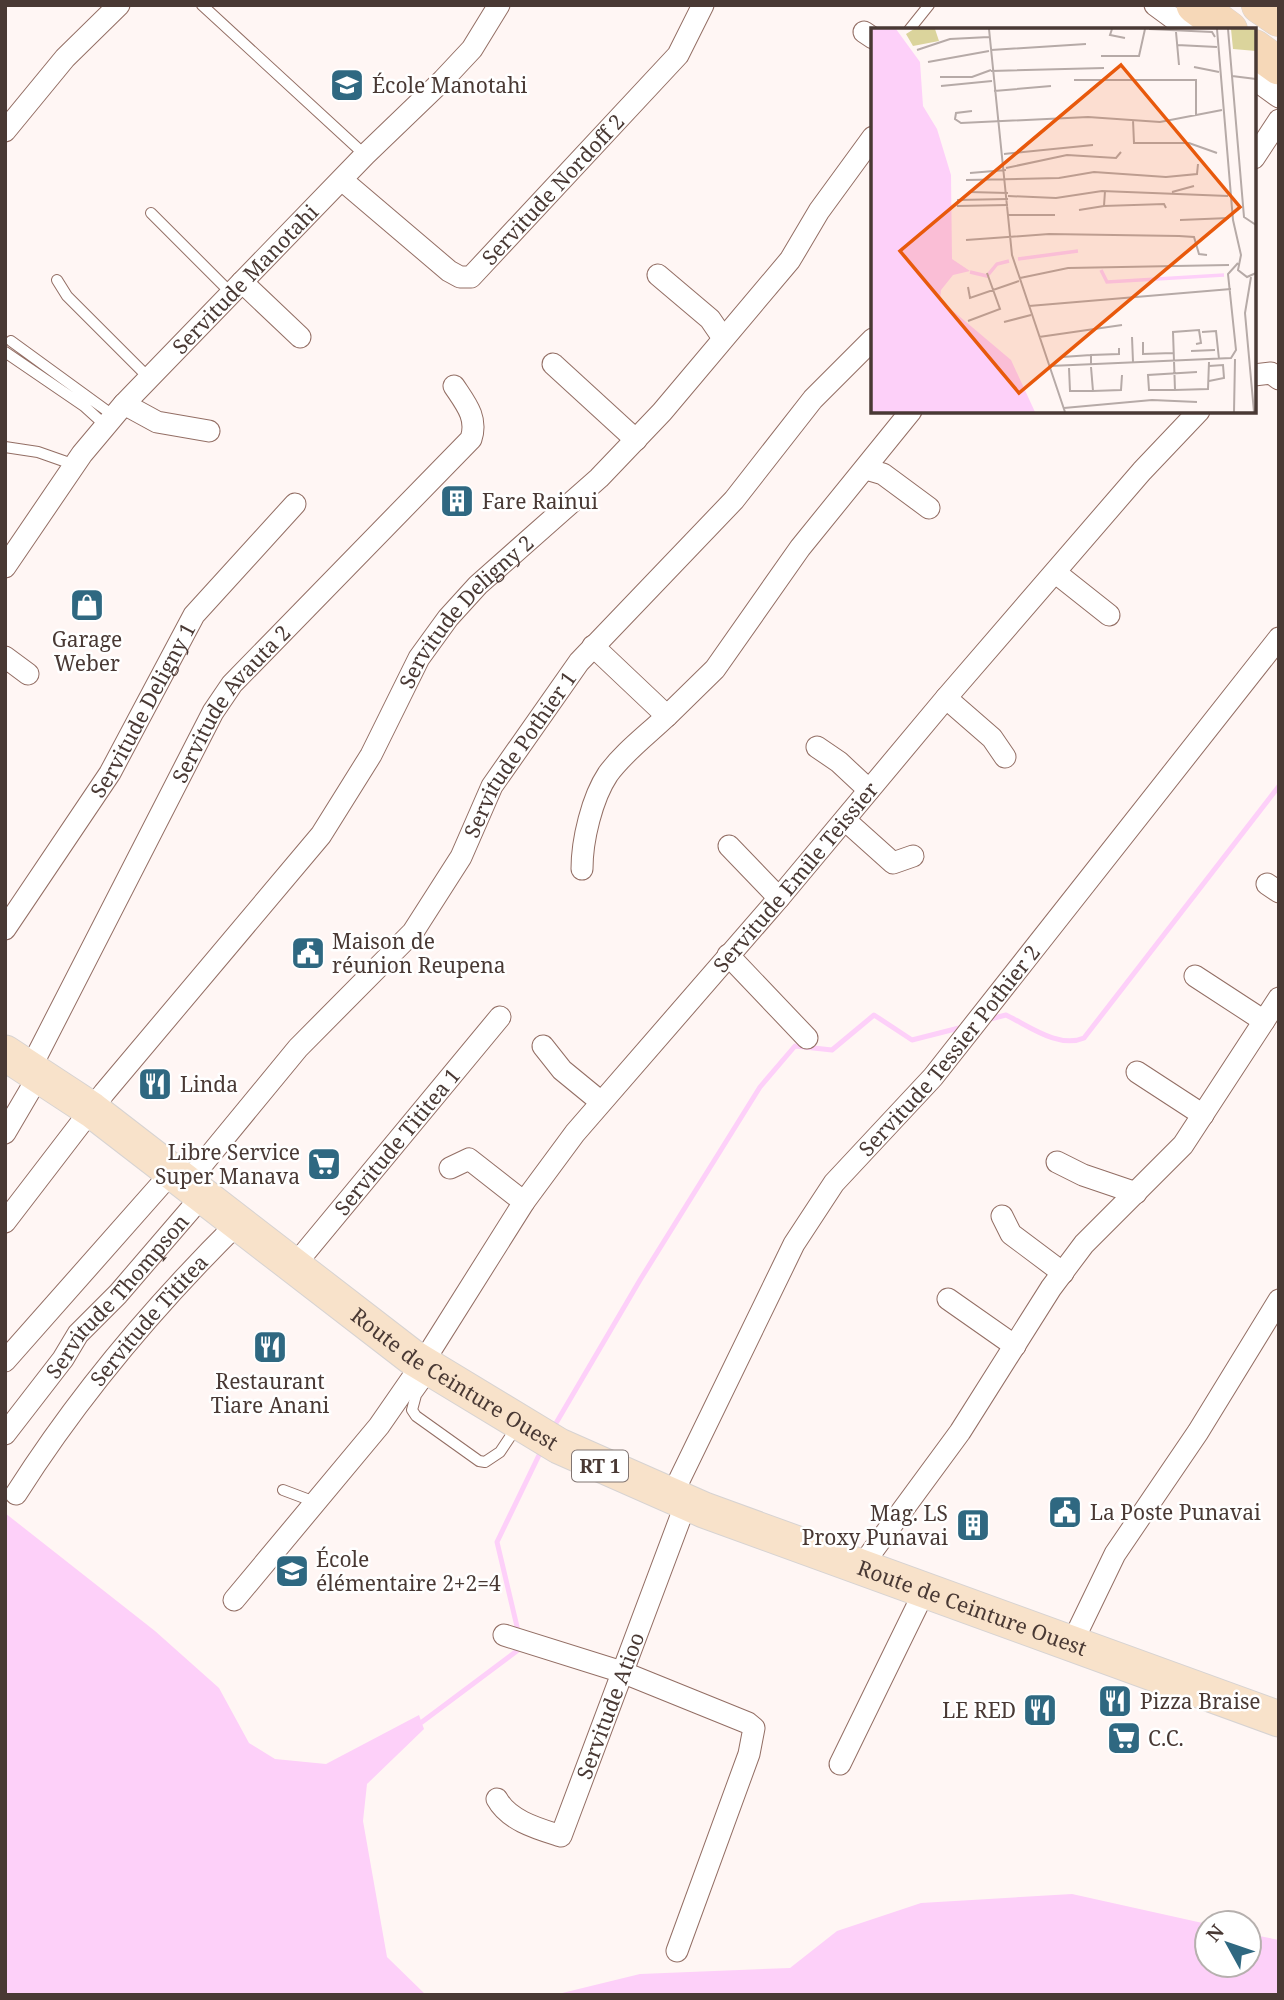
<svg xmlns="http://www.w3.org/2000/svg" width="1284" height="2000" viewBox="0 0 1284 2000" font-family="'Noto Serif',serif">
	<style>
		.water { fill: #fdd0f9 }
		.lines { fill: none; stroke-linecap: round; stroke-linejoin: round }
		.stream { stroke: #fdd0f9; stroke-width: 5 }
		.service-casing { stroke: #936e64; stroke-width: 12 }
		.minor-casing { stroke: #936e64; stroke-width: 23 }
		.primary-casing { stroke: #d7d3d2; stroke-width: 37 }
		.trunk-casing { stroke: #d7d3d2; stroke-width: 38 }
		.service { stroke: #fff; stroke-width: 10 }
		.minor { stroke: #fff; stroke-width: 21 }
		.primary { stroke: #f8e2ca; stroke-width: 35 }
		.trunk { stroke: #f6d8b8; stroke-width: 37 }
		.labels { text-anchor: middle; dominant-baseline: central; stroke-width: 5; stroke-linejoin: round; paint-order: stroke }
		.shield { fill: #fff; stroke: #807471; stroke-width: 2 }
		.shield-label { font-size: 19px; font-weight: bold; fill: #493934 }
		.poi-label { font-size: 21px; fill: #493934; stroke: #fff; text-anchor: start }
		.street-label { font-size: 21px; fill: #493934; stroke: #fff }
		.inset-river { fill: none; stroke: #fdd0f9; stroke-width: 3.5 }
		.inset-road { fill: none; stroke: #b6aaa7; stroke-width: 2 }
		.view { fill: #e8590c; fill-opacity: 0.15; stroke: #e8590c; stroke-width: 3.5 }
		.inset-edge { fill: none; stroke: #493934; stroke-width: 3.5 }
	</style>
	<rect width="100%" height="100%" fill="#fff6f4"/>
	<path class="water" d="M 5,1513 L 155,1631 L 219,1688 L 249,1743 L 275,1759 L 326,1764 L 419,1715 L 424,1729 L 367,1784 L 363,1821 L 387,1957 L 426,1995 L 5,1995 Z
		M 1072,1894 L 1207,1924 L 1207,1965 L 1249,1965 L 1249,1934 L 1279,1940 L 1279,1995 L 554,1995 L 640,1974 L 790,1968 L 837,1931 L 921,1903 Z"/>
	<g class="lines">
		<path class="stream" d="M 986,1020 L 1006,1015 C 1029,1026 1059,1049 1084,1038 L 1279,786
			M 552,1430 L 640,1280 L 760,1087 L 795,1046 L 832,1050 L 874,1015 L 912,1040 L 963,1027
			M 519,1635 L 497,1542 L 541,1451
			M 422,1722 L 518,1650 L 519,1645"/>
		<g class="service-casing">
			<path id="service" d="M 202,5 L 365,155
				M 909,30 L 929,5
				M 151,213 L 231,293
				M 57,280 L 67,296 L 149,378
				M 11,341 L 114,416
				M 5,352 L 84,406 L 106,426
				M 5,447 L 38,452 L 75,465
				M 431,1374 L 416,1395 L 412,1410 L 416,1416 L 479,1461 L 485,1462 L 500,1452 L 518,1425
				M 283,1490 L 315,1502"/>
		</g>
		<g class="minor-casing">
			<g id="minor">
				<path d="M 1155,5 L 1189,30"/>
				<path d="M 864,32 L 873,38"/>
				<path d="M 1254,79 L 1279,97"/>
				<path d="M 5,131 L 65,58 L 119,5"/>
				<path d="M 1254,158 L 1279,120"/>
				<path id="s1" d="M 342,180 L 449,271 L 460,277 L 471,277 L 678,55 L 703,5"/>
				<path d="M 658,275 L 710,319 L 723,338"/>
				<path d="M 242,282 L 300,337"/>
				<path d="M 553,364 L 636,440"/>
				<path d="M 1254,375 L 1271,373 L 1279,379"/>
				<path d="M 124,404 L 157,422 L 209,431"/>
				<path d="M 866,469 L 883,474 L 929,508"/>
				<path id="s2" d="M 5,567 L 82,454 L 124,404 L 365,155 L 443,80 L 472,49 L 499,5"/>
				<path d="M 1056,573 L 1109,615"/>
				<path d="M 593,646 L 667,716 L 715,669 L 800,548 L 911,411"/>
				<path d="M 5,657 L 28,674"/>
				<path d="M 946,698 L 992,738 L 1005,757"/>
				<path d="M 817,747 L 839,762 L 869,790"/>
				<path d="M 845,820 L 893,863 L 913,856"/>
				<path d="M 729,846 L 779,898"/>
				<path d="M 582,869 C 582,840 592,798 608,774 C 624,752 647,735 667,716"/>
				<path d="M 1267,884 L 1279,892"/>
				<path id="s3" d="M 5,929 L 110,773 L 194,615 L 295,504"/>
				<path d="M 728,955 L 807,1038"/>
				<path d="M 1195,976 L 1264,1021"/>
				<path d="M 543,1046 L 562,1070 L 601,1102"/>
				<path id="s4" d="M 30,1069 L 213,712 L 232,684 L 471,439 C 478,418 466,404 454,386"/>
				<path d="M 1137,1072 L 1203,1115"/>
				<path d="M 5,1133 L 39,1075"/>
				<path d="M 1057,1162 L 1083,1175 L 1136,1193"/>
				<path d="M 450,1168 L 469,1159 L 524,1202"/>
				<path id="s5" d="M 187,1183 L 298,1048 L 413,932 L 461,857 L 492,786 L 579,662 L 734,500 L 813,399 L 873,339"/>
				<path d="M 1002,1216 L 1011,1234 L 1063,1273"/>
				<path id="s6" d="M 5,1222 L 104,1093 L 321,835 L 371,755 L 419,658 L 448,618 L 478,585 L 599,478 L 662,412 L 790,260 L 819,211 L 873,137"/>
				<path id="s7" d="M 293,1267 L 500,1017"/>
				<path d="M 948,1299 L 1015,1346"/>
				<path d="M 5,1361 L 172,1172"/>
				<path id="s8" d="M 5,1434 L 63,1359 L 78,1334 L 118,1294 L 203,1195"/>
				<path id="s9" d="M 16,1494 C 79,1395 155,1305 238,1223"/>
				<path id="s10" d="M 671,1497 L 794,1244 L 834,1183 L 933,1077 L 1279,638"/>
				<path d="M 860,1568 L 960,1432 L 1051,1288 L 1084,1244 L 1183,1145 L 1279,998"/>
				<path id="s11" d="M 234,1600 L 379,1426 L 422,1364 L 524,1202 L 575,1133 L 779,898 L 946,698 L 1142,471 L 1199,411"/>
				<path d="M 504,1635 L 622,1672 L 748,1723 L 754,1728 L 749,1754 L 677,1951"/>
				<path d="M 1071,1645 L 1115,1554 L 1198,1432 L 1279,1300"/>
				<path d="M 840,1764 L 924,1592"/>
				<path id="s12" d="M 497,1799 C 509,1821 539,1829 561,1836 L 686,1503"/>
			</g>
		</g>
		<g class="primary-casing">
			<g id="primary">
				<path id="s13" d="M 5,1053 L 92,1110 L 412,1357 L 559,1446 L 704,1510 L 1279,1719"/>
			</g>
		</g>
		<g class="trunk-casing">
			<path id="trunk" d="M 1195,5 L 1229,30
				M 1260,5 L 1279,18
				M 1254,48 L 1279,66"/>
		</g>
		<use href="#service" class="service"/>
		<use href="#minor" class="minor"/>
		<use href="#primary" class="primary"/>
		<use href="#trunk" class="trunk"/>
	</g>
	<defs>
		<g id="school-square" transform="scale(1.75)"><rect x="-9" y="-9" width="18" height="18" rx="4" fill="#2f6881" stroke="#fff"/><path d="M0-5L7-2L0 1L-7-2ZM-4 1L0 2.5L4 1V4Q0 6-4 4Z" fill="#fff"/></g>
		<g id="building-square" transform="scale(1.75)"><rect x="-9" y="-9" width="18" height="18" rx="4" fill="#2f6881" stroke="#fff"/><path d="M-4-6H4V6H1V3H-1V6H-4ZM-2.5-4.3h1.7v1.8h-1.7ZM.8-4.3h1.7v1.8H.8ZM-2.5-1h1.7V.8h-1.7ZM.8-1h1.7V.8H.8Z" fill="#fff"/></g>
		<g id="shop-square" transform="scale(1.75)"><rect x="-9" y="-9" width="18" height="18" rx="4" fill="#2f6881" stroke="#fff"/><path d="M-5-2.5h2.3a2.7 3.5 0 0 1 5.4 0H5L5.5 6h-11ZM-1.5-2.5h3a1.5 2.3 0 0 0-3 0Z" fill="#fff"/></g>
		<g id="civic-square" transform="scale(1.75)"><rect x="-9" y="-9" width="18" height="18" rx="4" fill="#2f6881" stroke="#fff"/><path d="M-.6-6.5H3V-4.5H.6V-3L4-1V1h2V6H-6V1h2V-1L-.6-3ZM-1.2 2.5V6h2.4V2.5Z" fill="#fff"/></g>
		<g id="restaurant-square" transform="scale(1.75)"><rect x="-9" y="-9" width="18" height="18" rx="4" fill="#2f6881" stroke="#fff"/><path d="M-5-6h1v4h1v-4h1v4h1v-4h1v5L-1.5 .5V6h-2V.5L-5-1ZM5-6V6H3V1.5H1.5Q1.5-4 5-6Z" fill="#fff"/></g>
		<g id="supermarket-square" transform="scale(1.75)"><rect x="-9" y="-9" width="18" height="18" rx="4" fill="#2f6881" stroke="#fff"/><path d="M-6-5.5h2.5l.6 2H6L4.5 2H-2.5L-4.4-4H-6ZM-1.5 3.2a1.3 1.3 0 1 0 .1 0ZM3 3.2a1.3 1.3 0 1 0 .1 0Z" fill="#fff"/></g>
	</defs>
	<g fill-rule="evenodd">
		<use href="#school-square" x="347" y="85"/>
		<use href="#building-square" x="457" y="501"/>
		<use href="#shop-square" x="87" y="605"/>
		<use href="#civic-square" x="308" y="953"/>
		<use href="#restaurant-square" x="155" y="1084"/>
		<use href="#supermarket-square" x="324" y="1164"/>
		<use href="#restaurant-square" x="270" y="1347"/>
		<use href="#civic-square" x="1065" y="1512"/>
		<use href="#building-square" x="973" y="1525"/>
		<use href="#school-square" x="292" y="1571"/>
		<use href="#restaurant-square" x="1115" y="1701"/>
		<use href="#restaurant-square" x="1040" y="1710"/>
		<use href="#supermarket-square" x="1124" y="1738"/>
	</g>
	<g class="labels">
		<rect class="shield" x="572" y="1450.5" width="56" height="31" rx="5"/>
		<g class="shield-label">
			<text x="600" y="1466">RT 1</text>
		</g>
		<g class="poi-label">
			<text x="372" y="85">École Manotahi</text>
			<text x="482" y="501">Fare Rainui</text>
			<text x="87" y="639" text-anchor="middle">Garage<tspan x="87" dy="24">Weber</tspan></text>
			<text x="332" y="941">Maison de<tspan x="332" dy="24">réunion Reupena</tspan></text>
			<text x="180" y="1084">Linda</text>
			<text x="300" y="1152" text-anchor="end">Libre Service<tspan x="300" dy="24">Super Manava</tspan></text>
			<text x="270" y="1381" text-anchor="middle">Restaurant<tspan x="270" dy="24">Tiare Anani</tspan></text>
			<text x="1090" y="1512">La Poste Punavai</text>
			<text x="948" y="1513" text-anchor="end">Mag. LS<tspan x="948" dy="24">Proxy Punavai</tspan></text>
			<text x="316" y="1559">École<tspan x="316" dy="24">élémentaire 2+2=4</tspan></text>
			<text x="1140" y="1701">Pizza Braise</text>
			<text x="1016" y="1710" text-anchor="end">LE RED</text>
			<text x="1148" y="1738">C.C.</text>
		</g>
		<g class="street-label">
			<text stroke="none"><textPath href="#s1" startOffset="284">Servitude Nordoff 2</textPath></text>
			<text stroke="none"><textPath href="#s2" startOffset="376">Servitude Manotahi</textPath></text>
			<text stroke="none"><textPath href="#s6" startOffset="768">Servitude Deligny 2</textPath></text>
			<text stroke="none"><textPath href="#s4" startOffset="418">Servitude Avauta 2</textPath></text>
			<text stroke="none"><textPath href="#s3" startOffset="259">Servitude Deligny 1</textPath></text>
			<text stroke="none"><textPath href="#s5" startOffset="546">Servitude Pothier 1</textPath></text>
			<text stroke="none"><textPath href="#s11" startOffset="917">Servitude Emile Teissier</textPath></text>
			<text stroke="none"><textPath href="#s10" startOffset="530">Servitude Tessier Pothier 2</textPath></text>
			<text stroke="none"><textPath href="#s7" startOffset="163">Servitude Tititea 1</textPath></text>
			<text stroke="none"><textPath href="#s8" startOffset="178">Servitude Thompson</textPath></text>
			<text stroke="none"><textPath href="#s9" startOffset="219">Servitude Tititea</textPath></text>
			<text stroke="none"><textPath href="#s13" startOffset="556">Route de Ceinture Ouest</textPath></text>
			<text stroke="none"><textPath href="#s13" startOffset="1124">Route de Ceinture Ouest</textPath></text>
			<text stroke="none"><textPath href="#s12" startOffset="215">Servitude Atioo</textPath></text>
		</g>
	</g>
	<g transform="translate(871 28)">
		<rect width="385" height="385" fill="#fff6f4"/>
		<path d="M 43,1 L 64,1 L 68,13 L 42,18 L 35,6 ZM 360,1 L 385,1 L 385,23 L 362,21 Z" fill="#dbd49c"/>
		<path d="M 0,1 L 25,1 L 49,34 L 52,78 L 66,101 L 80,147 L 81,231 L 99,243 L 82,247 L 70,262 L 69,272 L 140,332 L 164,384 L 0,384 Z" fill="#fdd0f9"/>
		<path class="inset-river" d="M 147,231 L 207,223M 230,242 L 236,254 L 353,247M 99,244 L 116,248 L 126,236 L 138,233"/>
		<path class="inset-road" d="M 118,1 L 141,227 L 194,384M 241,1 L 239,7 L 254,10M 278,1 L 341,4 L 344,9M 346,1 L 362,192 L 370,227 L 367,242 L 376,249 L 385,245M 357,1 L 373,189 L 385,197M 305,4 L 308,37M 306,17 L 346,19M 46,22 L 79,11 L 118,9M 120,22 L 215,16M 230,28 L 268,28 L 274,1M 57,34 L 118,23M 323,39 L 348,44M 120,43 L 233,40M 361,48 L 385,51M 69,49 L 101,49 L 120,42M 203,52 L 325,52 L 325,88M 70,58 L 121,53M 123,63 L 180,58M 101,83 L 85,85 L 84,91 L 90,95 L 217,89 L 289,94 L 351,82M 262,92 L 263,115 L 318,115 L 346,125M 133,126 L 222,117M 135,140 L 196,127 L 245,130 L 250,124M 99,145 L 135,142M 95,152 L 188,150 L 223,144 L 295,149 L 326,146 L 327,136M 234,163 L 233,178 L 293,176 L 295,180M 98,164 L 137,165M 301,164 L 323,158M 137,168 L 185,170 L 231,163 L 357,168M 86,172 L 137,171M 86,178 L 137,177M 208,182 L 233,178M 137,187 L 184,187M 309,192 L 358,190M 95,212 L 178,206 L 308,208 L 323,209 L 328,226 L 336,227M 380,249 L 374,285 L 383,384M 149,250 L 197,240 L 358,237M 97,259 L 99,270 L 148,253M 385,277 L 385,335M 158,278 L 360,261M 97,293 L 129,281 L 116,245M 133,294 L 160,287M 331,304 L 345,303 L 348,331M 168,309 L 251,297M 261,309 L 262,334M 272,314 L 272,326 L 302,325M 325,316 L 330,315 L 328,302 L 302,304 L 304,362 L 337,361 L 338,334M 320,323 L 344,322M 191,329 L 220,327M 220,336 L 220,327 L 248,326 L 248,320M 179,338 L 360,330 L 365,322 L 357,246 L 367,235M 338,338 L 352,337 L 353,350 L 338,353M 220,339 L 222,363 L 250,362 L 251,347M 198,340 L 199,363 L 222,363M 304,362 L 278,362 L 277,347 L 326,344M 193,380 L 281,372 L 326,374M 363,384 L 364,331"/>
		<path class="view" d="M 250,37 L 369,179 L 148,365 L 29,223 Z"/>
		<rect width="385" height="385" class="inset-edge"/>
	</g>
	<rect width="1284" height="2000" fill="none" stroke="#493934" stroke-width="14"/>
	<g transform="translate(1228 1944) rotate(310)"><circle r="33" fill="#ffffff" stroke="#b6b0ae" stroke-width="2"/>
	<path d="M0-5L12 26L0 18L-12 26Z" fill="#2f6881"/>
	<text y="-10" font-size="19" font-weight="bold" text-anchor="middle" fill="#493934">N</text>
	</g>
</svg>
